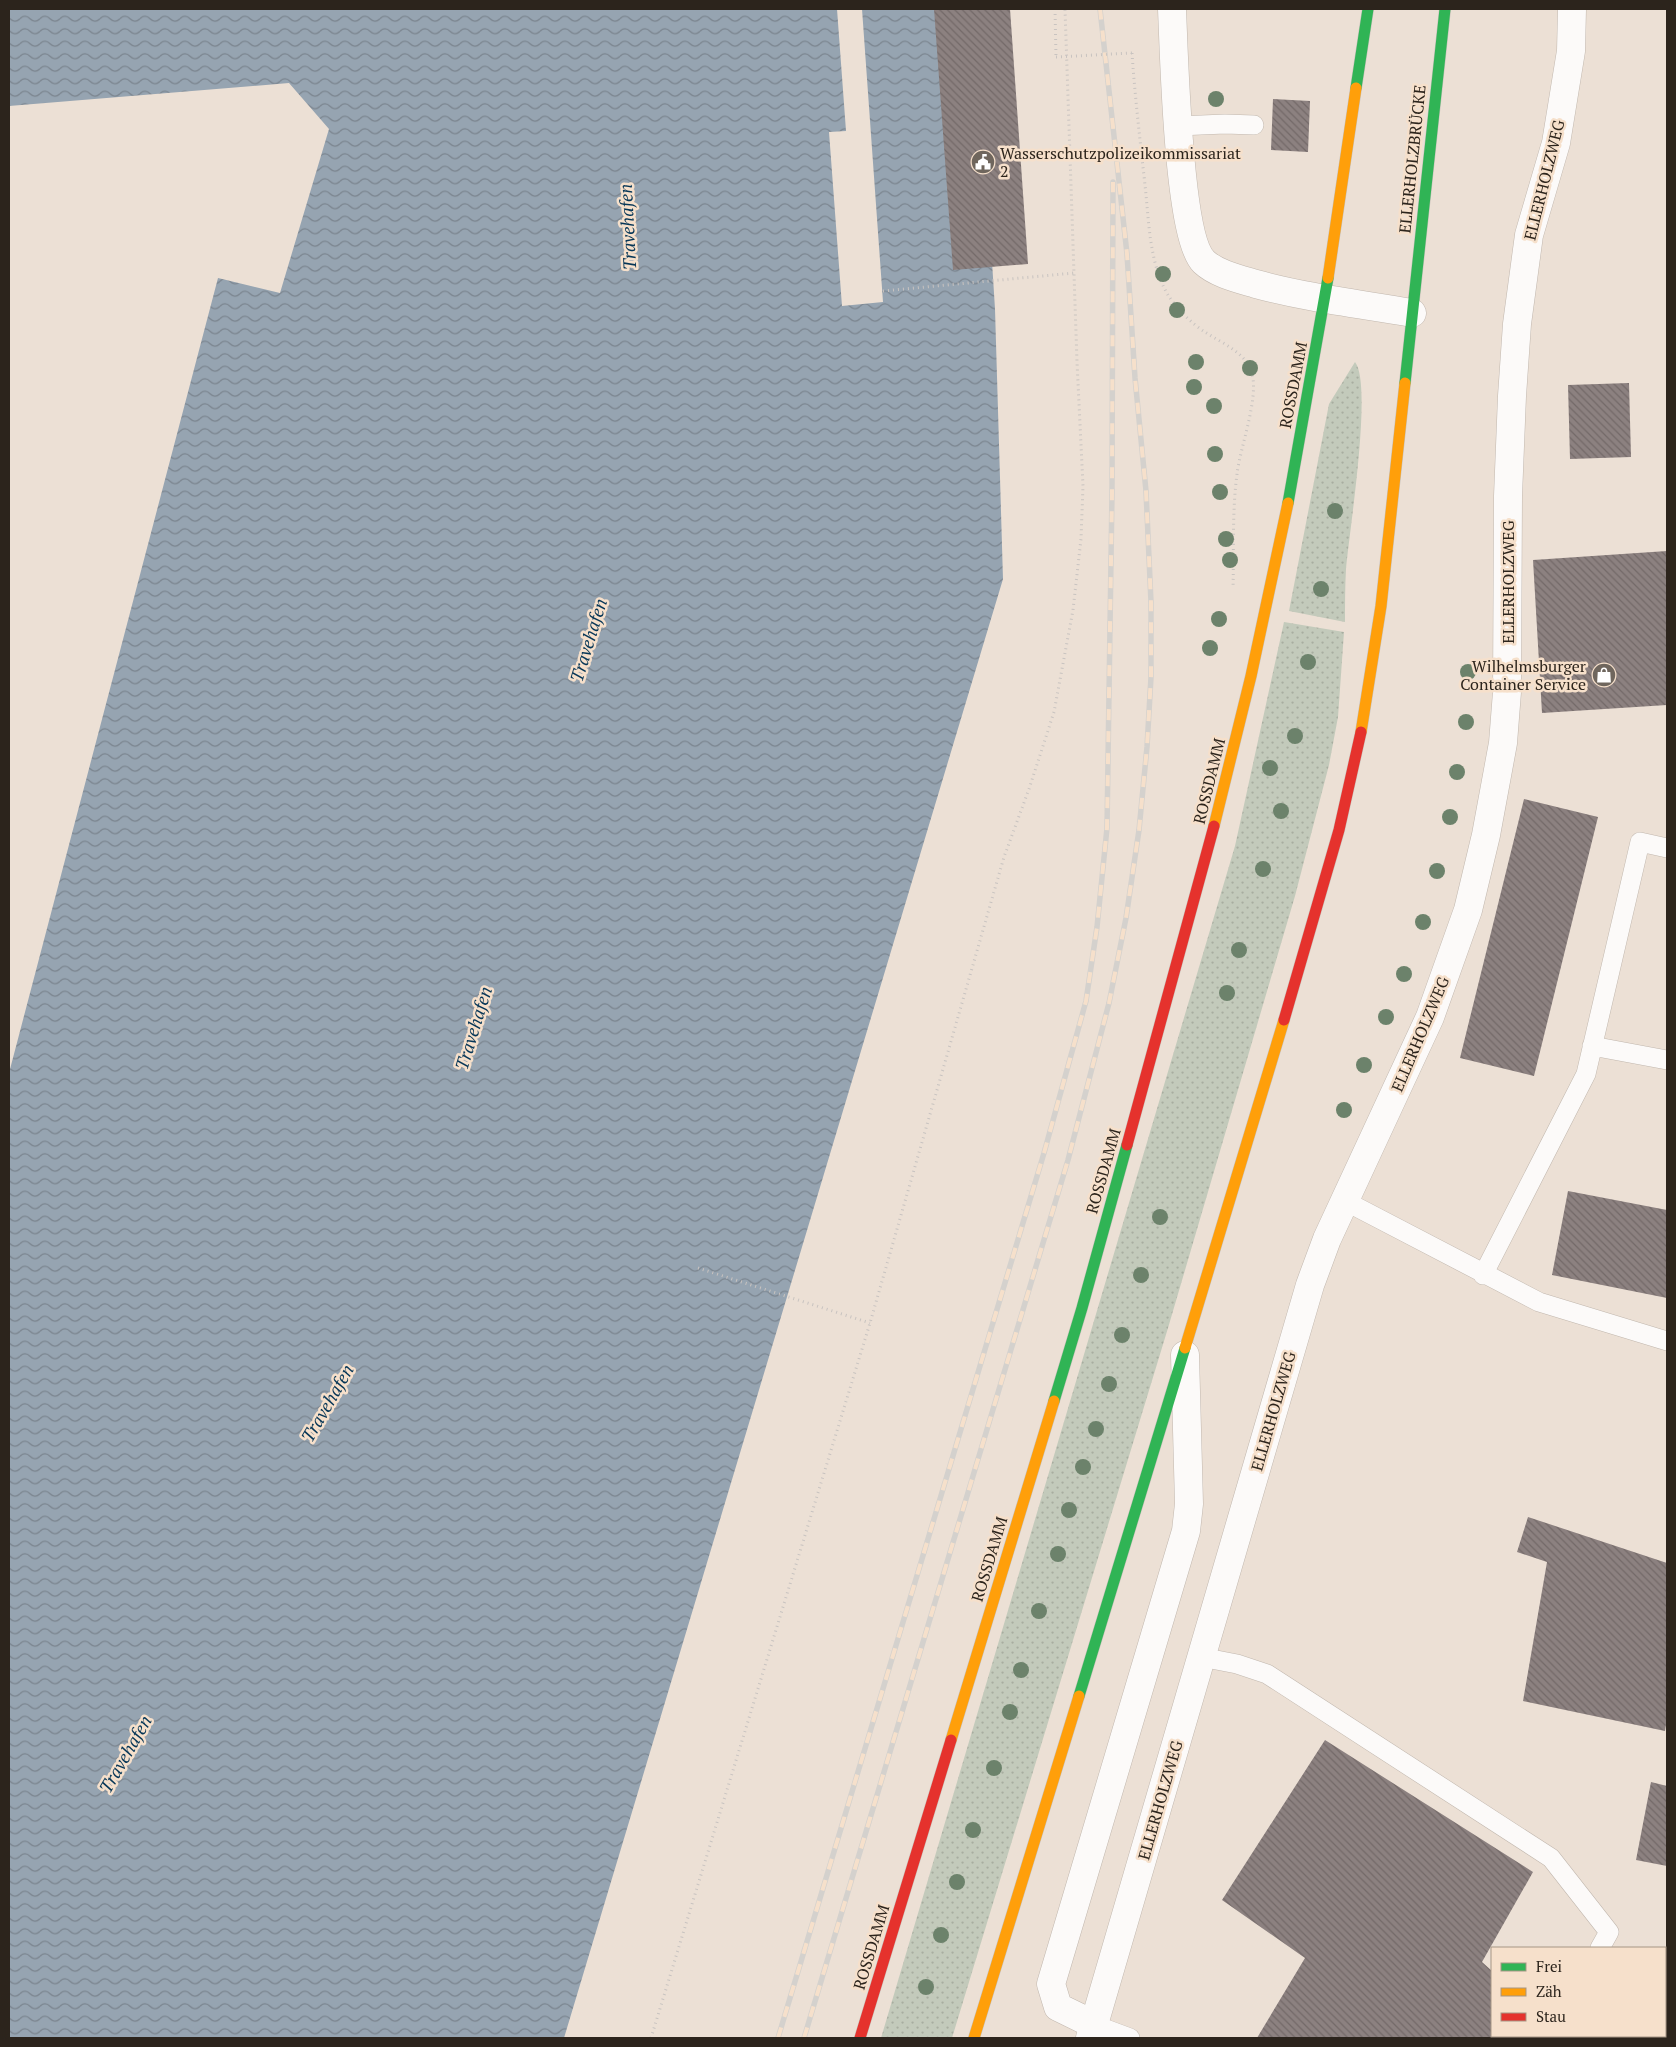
<svg xmlns="http://www.w3.org/2000/svg" width="1676" height="2047" viewBox="0 0 1676 2047" font-family="'PT Serif',serif">
	<style>
		.grass { fill: url(#grass-dots) }
		.water { fill: url(#water-waves) }
		.pier { fill: #ece0d5 }
		.building { fill: url(#building-back-hatch) }
		.lines { fill: none; stroke-linecap: round; stroke-linejoin: round }
		.lane-casing { stroke: #c1b7ae; stroke-width: 20 }
		.street-casing { stroke: #c1b7ae; stroke-width: 29 }
		.fast-casing { stroke: #c6c0ba; stroke-width: 12 }
		.slow-casing { stroke: #c6c0ba; stroke-width: 12 }
		.jam-casing { stroke: #c6c0ba; stroke-width: 12 }
		.path { stroke: #c8c3c0; stroke-width: 3; stroke-dasharray: 1 4; stroke-linecap: butt }
		.lane { stroke: #fcfaf9; stroke-width: 19 }
		.street { stroke: #fcfaf9; stroke-width: 28 }
		.fast { stroke: #30b455; stroke-width: 11 }
		.slow { stroke: #ff9f0a; stroke-width: 11 }
		.jam { stroke: #e5322d; stroke-width: 11 }
		.rail-casing { stroke: #d4d1cd; stroke-width: 5.5 }
		.rail { stroke: #f6e0cb; stroke-width: 4; stroke-dasharray: 11; stroke-linecap: butt }
		.path-bridge { stroke: #c8c3c0; stroke-width: 3; stroke-dasharray: 1 4; stroke-linecap: butt }
		.tree { fill: #6c826b }
		.labels { text-anchor: middle; dominant-baseline: central; stroke-width: 5; stroke-linejoin: round; paint-order: stroke }
		.poi-label { font-size: 16px; fill: #2c241c; stroke: #f6e0cb; text-anchor: start }
		.street-label { font-size: 16px; fill: #2c241c; stroke: #f6e0cb }
		.water-label { font-size: 18px; font-style: italic; fill: #063657; stroke: #f6e0cb }
	</style>
	<defs>
		<pattern id="grass-dots" width="8" height="8" patternUnits="userSpaceOnUse" patternTransform="scale(1.25)"><rect width="8" height="8" fill="#c3cabb"/><path d="M2 2h.1M6 6h.1" fill="none" stroke="#a8ada0" stroke-width="1.8" stroke-linecap="round"/></pattern>
		<pattern id="water-waves" width="16" height="10" patternUnits="userSpaceOnUse" patternTransform="scale(1.25)"><rect width="16" height="10" fill="#96a4b1"/><path d="M0 5q4-4 8 0t8 0" fill="none" stroke="#7b858f"/></pattern>
		<pattern id="building-back-hatch" width="6" height="6" patternUnits="userSpaceOnUse" patternTransform="scale(1.25)"><rect width="6" height="6" fill="#8c8180"/><path d="M-1 5l2 2M0 0l6 6M5-1l2 2" fill="none" stroke="#736968"/></pattern>
	</defs>
	<rect width="100%" height="100%" fill="#ece0d5"/>
	<path class="grass" d="M 1355,362 C 1373,384 1349,533 1346,569 C 1345,587 1345,604 1345,622 L 1289,611 L 1329,404 Z
		M 1284,622 L 1344,632 L 1338,717 L 1329,765 L 1295,896 L 1168,1328 L 952,2038 L 881,2038 L 1235,846 Z"/>
	<path class="water" d="M 9,9 L 976,9 L 995,309 L 1003,579 L 564,2038 L 9,2038 L 9,1073 L 218,278 L 280,293 L 329,129 L 289,83 L 9,106 Z"/>
	<path class="pier" d="M 837,9 L 862,9 L 883,302 L 842,306 L 829,132 L 846,131 Z"/>
	<path class="building" d="M 934,9 L 1010,9 L 1028,264 L 953,270 Z
		M 1273,99 L 1310,101 L 1308,152 L 1271,150 Z
		M 1629,383 L 1631,457 L 1570,459 L 1568,385 Z
		M 1667,551 L 1667,705 L 1542,713 L 1533,560 Z
		M 1524,799 L 1598,817 L 1534,1076 L 1460,1058 Z
		M 1568,1191 L 1667,1210 L 1667,1298 L 1552,1275 Z
		M 1528,1517 L 1667,1563 L 1667,1718 L 1665,1731 L 1523,1701 L 1547,1562 L 1517,1552 Z
		M 1325,1740 L 1533,1872 L 1482,1962 L 1492,1971 L 1492,2036 L 1496,2036 L 1495,2038 L 1257,2038 L 1305,1958 L 1222,1900 Z
		M 1651,1782 L 1667,1786 L 1667,1866 L 1636,1860 Z"/>
	<g class="lines">
		<g class="lane-casing">
			<path id="lane" d="M 1178,126 L 1225,124 L 1254,125
				M 1592,1046 L 1667,1060
				M 1345,1201 L 1539,1302 L 1667,1341
				M 1483,1275 L 1586,1074 L 1640,842 L 1667,848
				M 1201,1657 L 1237,1664 L 1267,1674 L 1551,1858 L 1609,1932 L 1600,1948
				M 1095,2025 L 1130,2038
				M 1548,2038 L 1549,2036"/>
		</g>
		<g class="street-casing">
			<path id="street" d="M 1172,9 C 1174,52 1178,237 1204,262 C 1217,274 1239,279 1256,284 C 1307,298 1360,304 1412,313
				M 1095,2025 L 1058,2007 L 1051,1984 L 1186,1531 L 1189,1504 L 1185,1355
				M 1090,2038 L 1310,1285 L 1327,1239 L 1430,1017 L 1468,910 L 1486,835 L 1503,743 L 1507,692 L 1508,496 L 1512,396 L 1517,324 L 1529,235 L 1556,143 L 1571,51 L 1572,9"/>
		</g>
		<g class="fast-casing">
			<path id="fast" d="M 1356,88 L 1368,9
				M 1405,383 L 1445,9
				M 1288,503 L 1328,278
				M 1054,1401 L 1082,1308 L 1127,1145
				M 1079,1696 L 1185,1348"/>
		</g>
		<g class="slow-casing">
			<path id="slow" d="M 1328,278 L 1356,88
				M 1361,732 L 1381,606 L 1405,383
				M 1214,826 L 1251,676 L 1288,503
				M 1185,1348 L 1284,1020
				M 951,1740 L 1054,1401
				M 974,2038 L 1079,1696"/>
		</g>
		<g class="jam-casing">
			<path id="jam" d="M 1284,1020 L 1339,830 L 1361,732
				M 1127,1145 L 1214,826
				M 860,2038 L 951,1740"/>
		</g>
		<path class="path" d="M 1055,9 L 1056,57
			M 1132,53 C 1135,97 1140,140 1145,185 C 1149,221 1149,263 1168,295 C 1176,308 1192,324 1205,332 C 1223,344 1246,352 1252,374 C 1259,398 1240,448 1237,474 C 1232,512 1234,551 1233,588
			M 883,291 L 1074,273
			M 698,1268 L 870,1323
			M 651,2038 L 870,1323 L 1004,857 L 1029,789 L 1054,712 L 1073,610 L 1081,539 L 1083,486 L 1077,362 L 1065,9"/>
		<use href="#lane" class="lane"/>
		<use href="#street" class="street"/>
		<use href="#fast" class="fast"/>
		<use href="#slow" class="slow"/>
		<use href="#jam" class="jam"/>
		<g class="rail-casing">
			<path id="rail" d="M 778,2038 L 1044,1153 L 1086,1001 L 1097,927 L 1107,828 L 1112,493 L 1113,182
				M 804,2038 L 1068,1160 L 1109,1003 L 1126,918 L 1139,830 L 1147,747 L 1151,677 L 1151,602 L 1146,491 L 1135,378 L 1127,254 L 1100,9"/>
		</g>
		<use href="#rail" class="rail"/>
		<path class="path-bridge" d="M 1056,57 L 1132,53"/>
	</g>
	<g class="tree">
		<circle cx="1216" cy="99" r="8"/>
		<circle cx="1163" cy="274" r="8"/>
		<circle cx="1177" cy="310" r="8"/>
		<circle cx="1196" cy="362" r="8"/>
		<circle cx="1250" cy="368" r="8"/>
		<circle cx="1194" cy="387" r="8"/>
		<circle cx="1214" cy="406" r="8"/>
		<circle cx="1215" cy="454" r="8"/>
		<circle cx="1220" cy="492" r="8"/>
		<circle cx="1335" cy="511" r="8"/>
		<circle cx="1226" cy="539" r="8"/>
		<circle cx="1230" cy="560" r="8"/>
		<circle cx="1321" cy="589" r="8"/>
		<circle cx="1219" cy="619" r="8"/>
		<circle cx="1210" cy="648" r="8"/>
		<circle cx="1308" cy="662" r="8"/>
		<circle cx="1468" cy="672" r="8"/>
		<circle cx="1466" cy="722" r="8"/>
		<circle cx="1295" cy="736" r="8"/>
		<circle cx="1270" cy="768" r="8"/>
		<circle cx="1457" cy="772" r="8"/>
		<circle cx="1281" cy="811" r="8"/>
		<circle cx="1450" cy="817" r="8"/>
		<circle cx="1263" cy="869" r="8"/>
		<circle cx="1437" cy="871" r="8"/>
		<circle cx="1423" cy="922" r="8"/>
		<circle cx="1239" cy="950" r="8"/>
		<circle cx="1404" cy="974" r="8"/>
		<circle cx="1227" cy="993" r="8"/>
		<circle cx="1386" cy="1017" r="8"/>
		<circle cx="1364" cy="1065" r="8"/>
		<circle cx="1344" cy="1110" r="8"/>
		<circle cx="1160" cy="1217" r="8"/>
		<circle cx="1141" cy="1275" r="8"/>
		<circle cx="1122" cy="1335" r="8"/>
		<circle cx="1109" cy="1384" r="8"/>
		<circle cx="1096" cy="1429" r="8"/>
		<circle cx="1083" cy="1467" r="8"/>
		<circle cx="1069" cy="1510" r="8"/>
		<circle cx="1058" cy="1554" r="8"/>
		<circle cx="1039" cy="1611" r="8"/>
		<circle cx="1021" cy="1670" r="8"/>
		<circle cx="1010" cy="1712" r="8"/>
		<circle cx="994" cy="1768" r="8"/>
		<circle cx="973" cy="1830" r="8"/>
		<circle cx="957" cy="1882" r="8"/>
		<circle cx="941" cy="1935" r="8"/>
		<circle cx="926" cy="1987" r="8"/>
	</g>
	<defs>
		<g id="civic-disc" transform="scale(1.25)"><circle r="9.5" fill="#6f665d" stroke="#f6e0cb"/><path d="M-.6-6.5H3V-4.5H.6V-3L4-1V1h2V6H-6V1h2V-1L-.6-3ZM-1.2 2.5V6h2.4V2.5Z" fill="#fff"/></g>
		<g id="shop-disc" transform="scale(1.25)"><circle r="9.5" fill="#6f665d" stroke="#f6e0cb"/><path d="M-5-2.5h2.3a2.7 3.5 0 0 1 5.4 0H5L5.5 6h-11ZM-1.5-2.5h3a1.5 2.3 0 0 0-3 0Z" fill="#fff"/></g>
	</defs>
	<g fill-rule="evenodd">
		<use href="#civic-disc" x="983" y="162"/>
		<use href="#shop-disc" x="1604" y="675"/>
	</g>
	<g class="labels">
		<g class="poi-label">
			<text x="1000" y="153">Wasserschutzpolizeikommissariat<tspan x="1000" dy="18">2</tspan></text>
			<text x="1586" y="666" text-anchor="end">Wilhelmsburger<tspan x="1586" dy="18">Container Service</tspan></text>
		</g>
		<g class="street-label">
			<text transform="translate(1412 159) rotate(-84)">ELLERHOLZBRÜCKE</text>
			<text transform="translate(1544 180) rotate(-76)">ELLERHOLZWEG</text>
			<text transform="translate(1293 385) rotate(-79)">ROSSDAMM</text>
			<text transform="translate(1508 582) rotate(-90)">ELLERHOLZWEG</text>
			<text transform="translate(1209 781) rotate(-76)">ROSSDAMM</text>
			<text transform="translate(1420 1034) rotate(-67)">ELLERHOLZWEG</text>
			<text transform="translate(1103 1171) rotate(-74)">ROSSDAMM</text>
			<text transform="translate(1273 1411) rotate(-74)">ELLERHOLZWEG</text>
			<text transform="translate(989 1559) rotate(-73)">ROSSDAMM</text>
			<text transform="translate(1160 1800) rotate(-74)">ELLERHOLZWEG</text>
			<text transform="translate(871 1947) rotate(-73)">ROSSDAMM</text>
		</g>
		<g class="water-label">
			<text transform="translate(627 227) rotate(-93)">Travehafen</text>
			<text transform="translate(588 640) rotate(-73)">Travehafen</text>
			<text transform="translate(473 1028) rotate(-73)">Travehafen</text>
			<text transform="translate(327 1403) rotate(-60)">Travehafen</text>
			<text transform="translate(125 1754) rotate(-60)">Travehafen</text>
		</g>
	</g>
	<rect width="1676" height="2047" fill="none" stroke="#2c241c" stroke-width="20"/>
	<rect x="1491" y="1947" width="175" height="90" fill="#f6e0cb" stroke="#a59585"/>
	<rect x="1501" y="1963" width="25" height="8" fill="#30b455" stroke="#a59585"/>
	<text x="1536" y="1972" font-size="15" fill="#2c241c">Frei</text>
	<rect x="1501" y="1988" width="25" height="8" fill="#ff9f0a" stroke="#a59585"/>
	<text x="1536" y="1997" font-size="15" fill="#2c241c">Zäh</text>
	<rect x="1501" y="2013" width="25" height="8" fill="#e5322d" stroke="#a59585"/>
	<text x="1536" y="2022" font-size="15" fill="#2c241c">Stau</text>
</svg>
